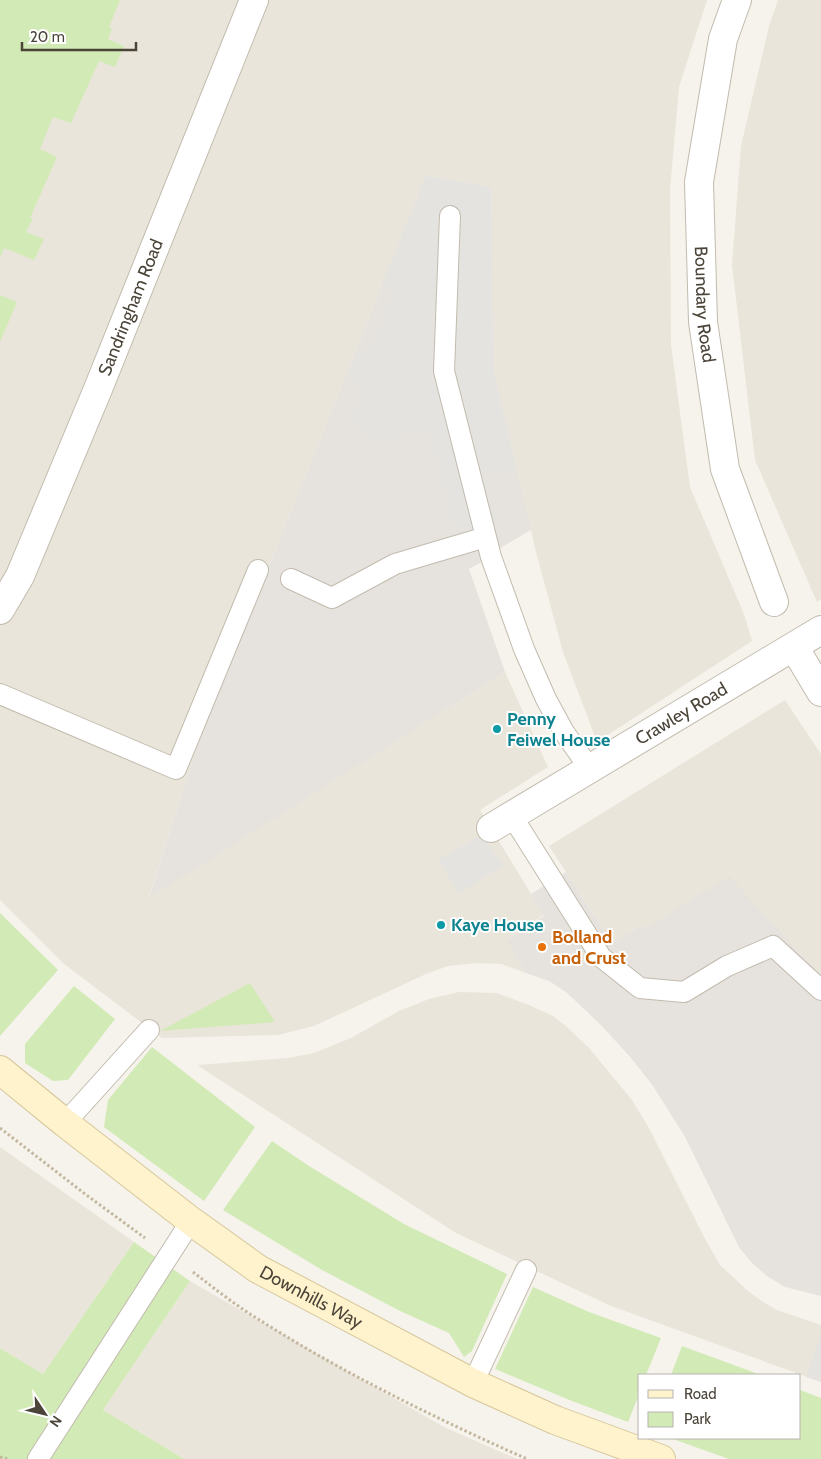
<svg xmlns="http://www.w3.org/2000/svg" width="821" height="1459" viewBox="0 0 821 1459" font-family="Cabin,sans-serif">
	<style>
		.residential { fill: #eae5da }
		.industrial { fill: #e6e2dd }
		.green { fill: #d2eab5 }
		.parking { fill: #e5e3e0 }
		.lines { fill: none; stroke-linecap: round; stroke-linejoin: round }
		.service-casing { stroke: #c2bbae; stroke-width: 22 }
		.minor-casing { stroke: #c2bbae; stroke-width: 30 }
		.secondary-casing { stroke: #d6c79b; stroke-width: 30 }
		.path { stroke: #c4b79f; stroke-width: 3; stroke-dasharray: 2.5 2.5; stroke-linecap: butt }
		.service { stroke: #fff; stroke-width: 20 }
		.minor { stroke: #fff; stroke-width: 28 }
		.secondary { stroke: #fff3cd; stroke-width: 28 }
		.culture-dot { fill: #0f9aa8; stroke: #fff; stroke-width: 2 }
		.food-dot { fill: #e8710a; stroke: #fff; stroke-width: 2 }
		.labels { text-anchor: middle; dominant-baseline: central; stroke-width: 4; stroke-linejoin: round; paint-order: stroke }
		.street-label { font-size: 18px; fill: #4b4439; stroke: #fff }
		.culture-label { font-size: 18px; font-weight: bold; fill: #0d838f; stroke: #fff; text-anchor: start }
		.food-label { font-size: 18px; font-weight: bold; fill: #c56008; stroke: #fff; text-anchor: start }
	</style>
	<rect width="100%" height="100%" fill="#f6f3ec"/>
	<path class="residential" d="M 0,0 L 707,0 L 679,87 L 670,190 L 671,345 L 690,487 L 744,614 L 752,641 L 597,742 L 563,652 L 536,552 L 494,374 L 491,187 L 426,176 L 199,740 L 149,897 L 505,672 L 548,767 L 480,810 L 544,915 L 506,940 L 526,973 L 501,964 L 476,963 L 448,966 L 426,974 L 314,1026 L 278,1035 L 162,1038 L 64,964 L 0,900 Z
		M 778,0 L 821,0 L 821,599 L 817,602 L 755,460 L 732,265 L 741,146 L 769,26 Z
		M 785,700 L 821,754 L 821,976 L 729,877 L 645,929 L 643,925 L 612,942 L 549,846 Z
		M 459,992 L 496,993 L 529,1005 L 553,1016 L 567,1027 L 589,1048 L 632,1100 L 649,1128 L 704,1237 L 720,1265 L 748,1291 L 763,1302 L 777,1310 L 821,1325 L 821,1382 L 611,1306 L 456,1233 L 197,1065 L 288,1058 L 314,1053 L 351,1038 L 399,1011 L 429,999 Z
		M 0,1147 L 134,1242 L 43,1374 L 0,1348 Z
		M 190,1281 L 444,1427 L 517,1459 L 184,1459 L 103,1410 Z"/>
	<path class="industrial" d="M 426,176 L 491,187 L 494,374 L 531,530 L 502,547 L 491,557 L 469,569 L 505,672 L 149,898 L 199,740 Z
		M 566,872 L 612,942 L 643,925 L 645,929 L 729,876 L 821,976 L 821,1296 L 785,1287 L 767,1276 L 751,1262 L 739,1247 L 685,1137 L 653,1086 L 632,1059 L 601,1025 L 566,992 L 549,981 L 526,973 L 506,940 L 544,916 L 531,894 Z"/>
	<path class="green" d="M 0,0 L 120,0 L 109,27 L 112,29 L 108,39 L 124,46 L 115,67 L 99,61 L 71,123 L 53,117 L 40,149 L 57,157 L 30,218 L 33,219 L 26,232 L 44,239 L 34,260 L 4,248 L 0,257 Z
		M 0,295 L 17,302 L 0,342 Z
		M 0,913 L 58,970 L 0,1036 Z
		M 250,983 L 275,1022 L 160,1031 Z
		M 74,986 L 115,1019 L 68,1080 L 53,1081 L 25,1063 L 25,1044 Z
		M 152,1047 L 255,1127 L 204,1201 L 104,1127 L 108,1100 Z
		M 272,1141 L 309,1166 L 404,1224 L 507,1274 L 472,1351 L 464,1357 L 449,1333 L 400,1311 L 322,1270 L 223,1210 Z
		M 134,1242 L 190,1281 L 103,1410 L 184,1459 L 0,1459 L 0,1348 L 43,1374 Z
		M 533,1287 L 589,1312 L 661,1338 L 646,1375 L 640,1375 L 640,1392 L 628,1422 L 572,1401 L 495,1369 Z
		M 682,1346 L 761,1375 L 671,1375 Z
		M 800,1390 L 821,1398 L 821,1459 L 729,1459 L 670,1438 L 800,1438 Z"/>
	<path class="parking" d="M 426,176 L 491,187 L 494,374 L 517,469 L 485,477 L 496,522 L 456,533 L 428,429 L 377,443 L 351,421 L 365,386 L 346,378 L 357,349 L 369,353 L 394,290 L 382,284 Z
		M 482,834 L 503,866 L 459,893 L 438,860 Z
		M 821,1334 L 821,1382 L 806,1377 Z"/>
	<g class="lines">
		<g class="service-casing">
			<path id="service" d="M 450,216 L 444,371 L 491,557 L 524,649 L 546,699 L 564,732 L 590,769
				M 291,579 L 332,598 L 395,564 L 486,537
				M 0,694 L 176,769 L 258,570
				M 512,816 L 601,957 L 640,988 L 684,992 L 727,966 L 773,946 L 821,990
				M 65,1123 L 149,1030
				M 473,1383 L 526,1270
				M 38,1459 L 191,1221"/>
		</g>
		<g class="minor-casing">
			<g id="minor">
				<path id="s1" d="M 737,0 L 723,39 L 699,182 L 703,322 L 725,469 L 774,602"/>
				<path id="s2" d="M 0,610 L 20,576 L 98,389 L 254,0"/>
				<path d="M 794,647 L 821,692"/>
				<path id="s3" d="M 491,828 L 821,630"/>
			</g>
		</g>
		<g class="secondary-casing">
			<g id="secondary">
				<path id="s4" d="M 0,1070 L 65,1123 L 191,1221 L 258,1269 L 473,1383 L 555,1420 L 661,1459"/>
			</g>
		</g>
		<path class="path" d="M 0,1128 L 85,1194 L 145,1238
			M 193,1272 C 214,1288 235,1305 258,1319 C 343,1373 435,1418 527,1459
			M 0,1457 L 8,1459"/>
		<use href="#service" class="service"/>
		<use href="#minor" class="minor"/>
		<use href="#secondary" class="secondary"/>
	</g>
	<g class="culture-dot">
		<circle cx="497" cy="729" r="5"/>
		<circle cx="441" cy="925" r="5"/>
	</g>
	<circle class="food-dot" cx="542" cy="947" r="5"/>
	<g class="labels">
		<g class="street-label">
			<text stroke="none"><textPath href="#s1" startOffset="309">Boundary Road</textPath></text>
			<text stroke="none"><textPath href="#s2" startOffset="330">Sandringham Road</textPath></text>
			<text stroke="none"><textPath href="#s3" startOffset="222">Crawley Road</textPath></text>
			<text stroke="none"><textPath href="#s4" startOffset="386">Downhills Way</textPath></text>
		</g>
		<g class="culture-label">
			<text x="507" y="719">Penny<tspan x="507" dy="21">Feiwel House</tspan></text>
			<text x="451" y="925">Kaye House</text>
		</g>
		<g class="food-label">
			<text x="552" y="937">Bolland<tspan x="552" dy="21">and Crust</tspan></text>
		</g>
	</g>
	<rect x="638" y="1374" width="162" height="65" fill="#ffffff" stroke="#b7b4b0"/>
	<rect x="648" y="1390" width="25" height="8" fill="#fff3cd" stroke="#b7b4b0"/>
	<text x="684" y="1399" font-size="15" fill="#4b4439">Road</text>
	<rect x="648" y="1412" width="25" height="15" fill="#d2eab5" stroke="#b7b4b0"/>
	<text x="684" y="1424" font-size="15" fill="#4b4439">Park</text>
	<g transform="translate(45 1414) rotate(125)" stroke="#ffffff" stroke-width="4" paint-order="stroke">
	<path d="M0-4L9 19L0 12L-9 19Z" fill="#4b4439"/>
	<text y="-8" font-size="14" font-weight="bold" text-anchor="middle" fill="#4b4439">N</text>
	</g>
	<path d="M22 42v8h114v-8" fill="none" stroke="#4b4439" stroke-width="2.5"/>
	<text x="30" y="42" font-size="15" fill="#4b4439" stroke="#ffffff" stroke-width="4" paint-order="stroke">20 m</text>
</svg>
